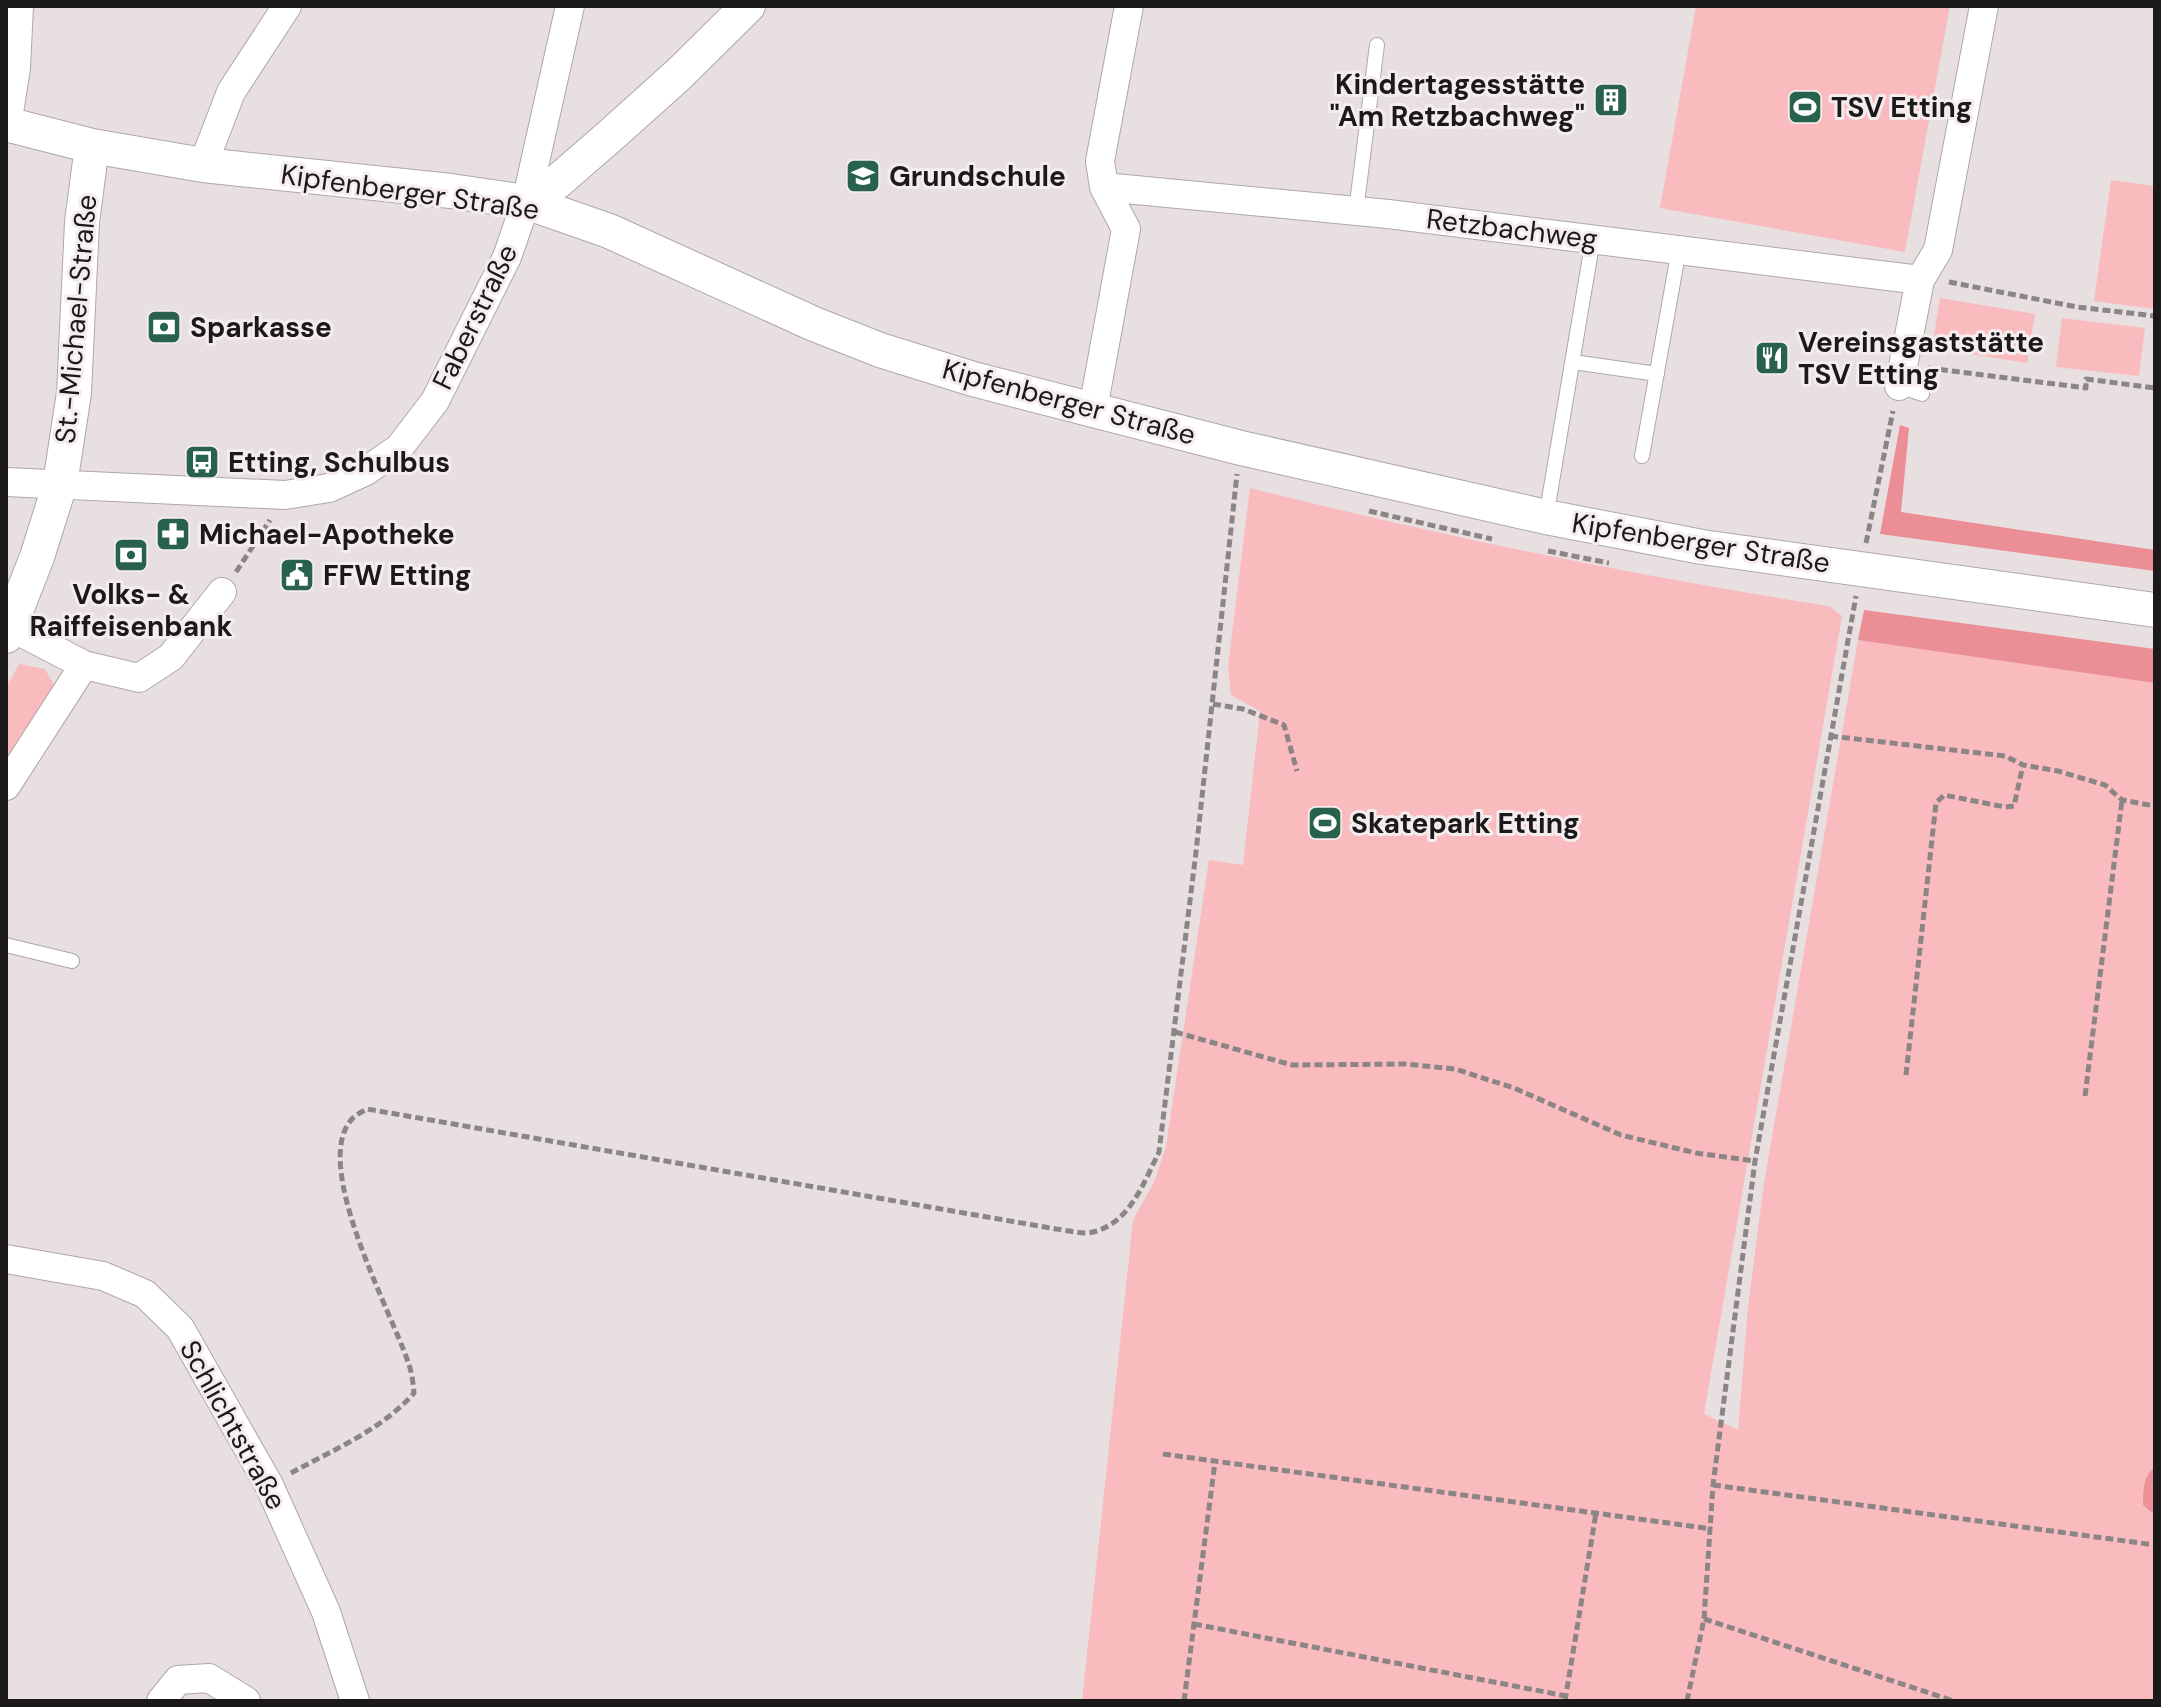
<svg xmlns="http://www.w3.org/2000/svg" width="2161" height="1707" viewBox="0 0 2161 1707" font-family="'DM Sans',sans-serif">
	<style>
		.green { fill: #fabbbf }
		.forest { fill: #eb8e95 }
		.water { fill: #ee9097 }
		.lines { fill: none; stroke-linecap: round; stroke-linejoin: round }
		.service-casing { stroke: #afa7a8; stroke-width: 16 }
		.minor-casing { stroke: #afa7a8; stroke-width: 30 }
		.tertiary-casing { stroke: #afa7a8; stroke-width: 36 }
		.path { stroke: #8b8586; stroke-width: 5; stroke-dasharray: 8 4; stroke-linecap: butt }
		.service { stroke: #fff; stroke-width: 14 }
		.minor { stroke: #fff; stroke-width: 28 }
		.tertiary { stroke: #fff; stroke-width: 34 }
		.labels { text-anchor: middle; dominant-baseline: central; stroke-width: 6; stroke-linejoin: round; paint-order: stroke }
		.poi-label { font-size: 28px; font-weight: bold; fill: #1c191a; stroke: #f5eded; text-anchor: start }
		.street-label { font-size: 28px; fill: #1c191a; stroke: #f5eded }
	</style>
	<rect width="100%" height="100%" fill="#e8dfe0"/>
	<path class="green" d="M 1696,6 L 1950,6 L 1905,252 L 1660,208 Z
		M 2111,180 L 2155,186 L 2155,309 L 2094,301 Z
		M 1940,298 L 2035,314 L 2027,363 L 1932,348 Z
		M 2062,318 L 2145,328 L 2139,376 L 2056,367 Z
		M 1250,488 C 1441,536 1634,576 1829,606 L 1842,616 L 1704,1414 L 1738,1430 L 1748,1307 L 1764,1183 L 1858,640 L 2155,683 L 2155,1467 C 2143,1477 2143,1490 2143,1505 L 2151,1512 L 2155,1513 L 2155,1701 L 1082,1701 L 1133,1220 L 1154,1182 L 1166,1146 L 1209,860 L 1243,865 L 1260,711 L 1231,695 L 1228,666 Z
		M 19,664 L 45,669 L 56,689 L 6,774 L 6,688 Z"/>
	<path class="forest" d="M 1900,425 L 1909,428 L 1901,512 L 2155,550 L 2155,571 L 1880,534 Z
		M 1864,610 L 2155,649 L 2155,683 L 1858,640 Z"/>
	<path class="water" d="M 2155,1467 L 2155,1513 L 2151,1512 L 2143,1505 C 2143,1490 2143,1476 2155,1467 Z"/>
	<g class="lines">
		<g class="service-casing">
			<path id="service" d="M 1356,211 L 1377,45
				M 1573,362 L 1657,374
				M 1899,386 L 1922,394
				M 1642,456 L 1679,249
				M 1546,517 L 1593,239
				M 6,945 L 72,961"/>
		</g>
		<g class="minor-casing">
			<path id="minor" d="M 7,125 L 16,68 L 19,6
				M 203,165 L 231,92 L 287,6
				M 1104,187 L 1388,214 L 1920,280
				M 1899,386 L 1920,280 L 1938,250 L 1984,6
				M 1093,409 L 1126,229 L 1104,187 L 1100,161 L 1129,6
				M 6,482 L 285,495 L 329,488 L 366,471 L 399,448 L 435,401 L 507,257 L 526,202 L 570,6
				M 84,665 L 139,678 L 171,657 L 222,592
				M 6,786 L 84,665 L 11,627
				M 6,1259 L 103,1276 L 145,1294 L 180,1328 L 269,1485 L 326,1612 L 355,1701
				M 161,1701 L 178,1680 L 209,1678 L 246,1701"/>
		</g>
		<g class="tertiary-casing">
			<path id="tertiary" d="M 6,124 L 92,146 L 203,165 L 451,191 L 526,202 L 609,231 L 814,324 L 880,350 L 973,379 L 1241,448 L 1546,517 L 1702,547 L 2155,610
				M 526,202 L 557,182 L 610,136 L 678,75 L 748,6
				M 6,636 L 37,557 L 60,484 L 74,393 L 82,222 L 92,146"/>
		</g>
		<path class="path" d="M 1949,282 L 2077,307 L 2155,316
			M 1928,368 L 2086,388 L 2086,379 L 2155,388
			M 1369,511 L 1492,539
			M 1866,543 L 1893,411
			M 1548,551 L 1609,563
			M 236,572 L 270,520
			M 1213,704 L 1243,709 L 1284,725 L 1297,771
			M 1830,736 L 2005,756 L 2023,765 L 2058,771 L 2105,785 L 2122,800 L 2155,806
			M 1175,1032 L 1292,1065 L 1406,1064 L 1455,1069 L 1514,1088 L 1621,1135 L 1696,1153 L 1755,1161
			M 1906,1075 L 1936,803 L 1944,795 L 2005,807 L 2014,806 L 2023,765
			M 2085,1096 L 2122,800
			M 1163,1454 L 1712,1529
			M 291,1473 C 333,1450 383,1429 414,1393 C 413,1383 412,1372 408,1362 C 392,1313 310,1164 352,1119 C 355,1115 362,1112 367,1109 L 1056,1229 C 1067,1230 1083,1235 1093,1232 C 1130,1223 1144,1182 1159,1152 L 1196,852 L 1237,474
			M 1713,1485 L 2155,1545
			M 1704,1619 L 1954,1701
			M 1194,1624 L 1566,1696
			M 1184,1701 L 1215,1462
			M 1565,1701 L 1596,1513
			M 1687,1701 L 1704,1619 L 1713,1485 L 1755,1161 L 1856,596"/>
		<use href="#service" class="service"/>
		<use href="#minor" class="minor"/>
		<use href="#tertiary" class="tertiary"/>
	</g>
	<defs>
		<g id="building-square" transform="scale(1.8)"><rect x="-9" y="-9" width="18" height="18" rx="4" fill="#28624c" stroke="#f5eded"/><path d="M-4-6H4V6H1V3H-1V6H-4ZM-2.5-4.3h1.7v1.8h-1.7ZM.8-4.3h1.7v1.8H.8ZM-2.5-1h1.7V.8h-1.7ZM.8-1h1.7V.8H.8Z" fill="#fff"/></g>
		<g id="stadium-square" transform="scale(1.8)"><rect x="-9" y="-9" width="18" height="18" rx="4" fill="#28624c" stroke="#f5eded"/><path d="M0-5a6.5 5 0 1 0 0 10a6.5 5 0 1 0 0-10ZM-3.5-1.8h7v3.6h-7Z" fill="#fff"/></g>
		<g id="school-square" transform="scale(1.8)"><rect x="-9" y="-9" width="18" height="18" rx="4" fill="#28624c" stroke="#f5eded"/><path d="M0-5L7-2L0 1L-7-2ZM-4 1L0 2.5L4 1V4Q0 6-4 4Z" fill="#fff"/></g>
		<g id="bank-square" transform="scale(1.8)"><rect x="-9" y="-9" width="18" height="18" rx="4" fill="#28624c" stroke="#f5eded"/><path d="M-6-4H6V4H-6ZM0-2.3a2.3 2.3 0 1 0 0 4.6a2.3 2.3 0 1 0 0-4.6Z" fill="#fff"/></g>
		<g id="restaurant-square" transform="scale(1.8)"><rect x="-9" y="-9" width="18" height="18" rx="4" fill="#28624c" stroke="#f5eded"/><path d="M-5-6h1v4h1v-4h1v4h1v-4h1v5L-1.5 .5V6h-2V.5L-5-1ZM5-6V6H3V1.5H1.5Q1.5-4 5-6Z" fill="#fff"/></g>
		<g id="bus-square" transform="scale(1.8)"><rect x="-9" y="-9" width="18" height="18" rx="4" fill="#28624c" stroke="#f5eded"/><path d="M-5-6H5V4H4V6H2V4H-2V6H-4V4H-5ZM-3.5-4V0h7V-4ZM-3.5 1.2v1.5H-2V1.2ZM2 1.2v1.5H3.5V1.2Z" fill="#fff"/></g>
		<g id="pharmacy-square" transform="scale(1.8)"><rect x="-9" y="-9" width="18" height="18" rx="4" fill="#28624c" stroke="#f5eded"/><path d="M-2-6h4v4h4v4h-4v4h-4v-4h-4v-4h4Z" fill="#fff"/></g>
		<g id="civic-square" transform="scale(1.8)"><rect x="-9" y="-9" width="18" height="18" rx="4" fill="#28624c" stroke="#f5eded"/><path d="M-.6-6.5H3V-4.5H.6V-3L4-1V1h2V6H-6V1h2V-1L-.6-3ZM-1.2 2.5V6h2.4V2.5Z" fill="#fff"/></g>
	</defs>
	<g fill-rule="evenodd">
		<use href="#building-square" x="1611" y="100"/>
		<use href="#stadium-square" x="1805" y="107"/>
		<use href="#school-square" x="863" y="176"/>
		<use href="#bank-square" x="164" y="327"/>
		<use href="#restaurant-square" x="1772" y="358"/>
		<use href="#bus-square" x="202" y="462"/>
		<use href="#pharmacy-square" x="173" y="534"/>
		<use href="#bank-square" x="131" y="555"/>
		<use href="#civic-square" x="297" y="575"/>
		<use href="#stadium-square" x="1325" y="823"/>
	</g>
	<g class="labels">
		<g class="poi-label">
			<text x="1585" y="84" text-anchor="end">Kindertagesstätte<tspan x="1585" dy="32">"Am Retzbachweg"</tspan></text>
			<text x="1831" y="107">TSV Etting</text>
			<text x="889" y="176">Grundschule</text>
			<text x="190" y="327">Sparkasse</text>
			<text x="1798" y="342">Vereinsgaststätte<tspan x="1798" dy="32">TSV Etting</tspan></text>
			<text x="228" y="462">Etting, Schulbus</text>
			<text x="199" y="534">Michael-Apotheke</text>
			<text x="323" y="575">FFW Etting</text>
			<text x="131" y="594" text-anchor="middle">Volks- &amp;<tspan x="131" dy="32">Raiffeisenbank</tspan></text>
			<text x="1351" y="823">Skatepark Etting</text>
		</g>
		<g class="street-label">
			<text transform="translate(410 192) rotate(8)">Kipfenberger Straße</text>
			<text transform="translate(1512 229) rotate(7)">Retzbachweg</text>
			<text transform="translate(475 317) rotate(-64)">Faberstraße</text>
			<text transform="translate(76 319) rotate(-85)">St.-Michael-Straße</text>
			<text transform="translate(1069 402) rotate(15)">Kipfenberger Straße</text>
			<text transform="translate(1701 543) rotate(9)">Kipfenberger Straße</text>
			<text transform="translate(233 1425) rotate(61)">Schlichtstraße</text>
		</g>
	</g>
	<rect width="2161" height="1707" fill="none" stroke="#1c191a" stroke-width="16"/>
</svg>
